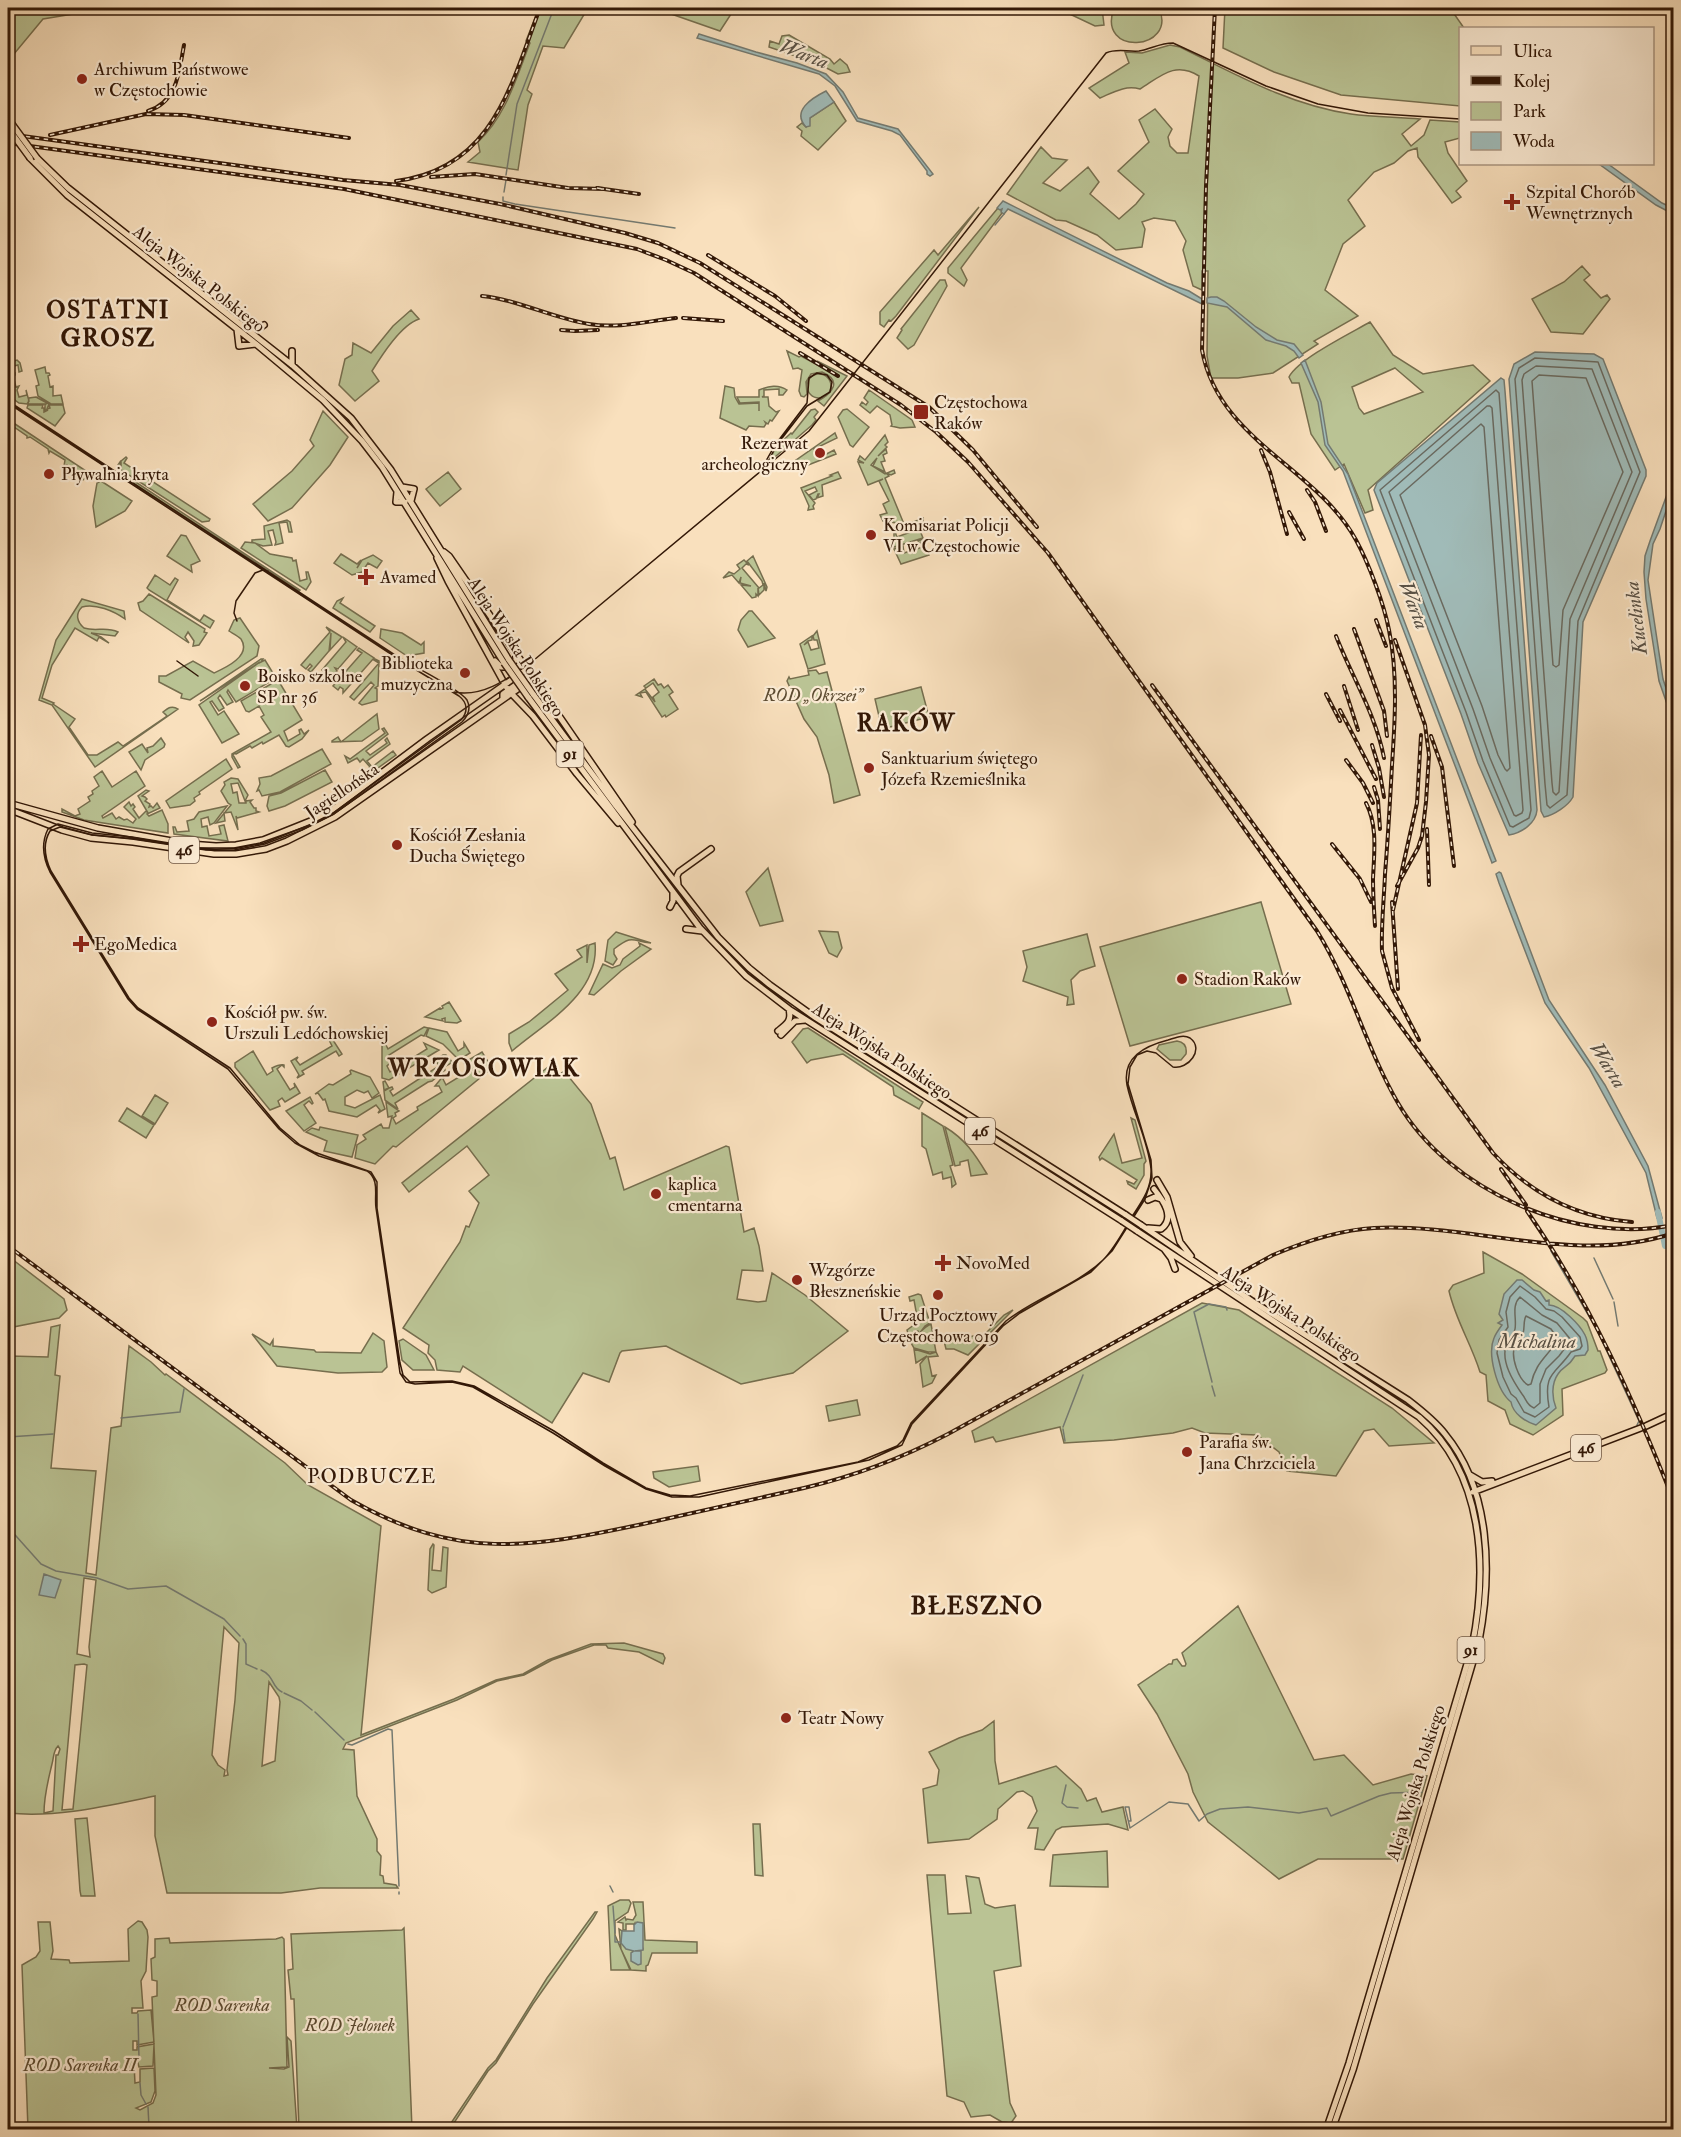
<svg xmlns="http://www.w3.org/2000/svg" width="1681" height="2137" viewBox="0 0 1681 2137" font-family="'IM FELL Double Pica',serif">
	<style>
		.green { fill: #bac394; stroke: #766e4e; stroke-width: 1.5; fill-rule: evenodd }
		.water { fill: #a0bbb8; stroke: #747a71; stroke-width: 1.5 }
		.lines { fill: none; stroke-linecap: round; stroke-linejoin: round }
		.shore { stroke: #6a6a60; stroke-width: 1.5 }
		.stream { stroke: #747a71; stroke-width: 1.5 }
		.river { stroke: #a0bbb8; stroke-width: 6 }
		.primary-casing { stroke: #331807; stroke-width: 8 }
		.primary { stroke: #f9e0bd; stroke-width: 5 }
		.tram { stroke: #331807; stroke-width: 1.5 }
		.rail-casing { stroke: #331807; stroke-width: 4 }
		.rail { stroke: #fbebd4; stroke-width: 1.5; stroke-dasharray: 4.5; stroke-linecap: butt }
		.primary-bridge-casing { stroke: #331807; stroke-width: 8; stroke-linecap: butt }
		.primary-bridge { stroke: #f9e0bd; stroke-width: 5 }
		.poi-dot { fill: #8f2418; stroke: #fbebd4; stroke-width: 2 }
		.labels { text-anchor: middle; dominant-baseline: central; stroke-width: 4.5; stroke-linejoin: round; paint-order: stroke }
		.shield { fill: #fbebd4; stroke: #6f5744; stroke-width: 1.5 }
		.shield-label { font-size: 16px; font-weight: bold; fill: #331807 }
		.poi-label { font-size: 18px; fill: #331807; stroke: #fbebd4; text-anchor: start }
		.street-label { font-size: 18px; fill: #331807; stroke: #fbebd4 }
		.park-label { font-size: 18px; font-style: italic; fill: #5c4b31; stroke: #fbebd4 }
		.water-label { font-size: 20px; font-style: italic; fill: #595145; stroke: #fbebd4 }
		.neighbourhood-label { font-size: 20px; letter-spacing: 1.5px; fill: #331807; stroke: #fbebd4 }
		.district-label { font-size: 24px; font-weight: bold; letter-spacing: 1.5px; fill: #331807; stroke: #fbebd4 }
	</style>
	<rect width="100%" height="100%" fill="#f9e0bd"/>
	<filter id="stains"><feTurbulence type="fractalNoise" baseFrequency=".00333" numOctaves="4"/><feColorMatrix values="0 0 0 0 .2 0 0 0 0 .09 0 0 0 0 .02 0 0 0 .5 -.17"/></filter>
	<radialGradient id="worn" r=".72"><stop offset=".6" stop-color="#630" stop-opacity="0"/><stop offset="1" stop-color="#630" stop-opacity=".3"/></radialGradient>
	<path class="green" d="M 16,8 L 97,8 L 98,10 L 43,19 L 14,54 L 14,16 Z
		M 539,8 L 588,8 L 564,48 L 543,46 L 527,90 L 532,94 L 528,105 L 518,170 L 468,162 L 480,152 L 478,142 C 506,116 516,78 530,43 L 526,41 Z
		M 654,8 L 735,8 L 720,31 Z
		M 1057,8 L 1102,8 L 1104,25 L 1095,26 Z
		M 1114,8 L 1159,8 C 1178,51 1096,57 1114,8 Z
		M 1225,8 L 1450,8 L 1464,28 L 1460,28 L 1460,106 L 1341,95 L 1274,72 L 1223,48 Z
		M 789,35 L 830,59 L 834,64 L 840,59 L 847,65 L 850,72 L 838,74 L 819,64 L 769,47 L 770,41 L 779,44 L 782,36 Z
		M 1170,45 L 1180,47 C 1235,74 1289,105 1351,114 C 1373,117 1397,117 1420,119 L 1402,134 L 1411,146 L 1424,135 L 1430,120 L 1460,122 L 1460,138 L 1445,142 L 1448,153 L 1467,181 L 1456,191 L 1461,197 L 1452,203 L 1418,157 L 1417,148 L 1408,151 L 1394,163 L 1374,172 L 1348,200 L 1365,226 L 1343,244 L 1325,290 L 1358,316 L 1314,341 L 1318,344 L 1273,373 L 1238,378 L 1211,378 L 1207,356 L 1208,271 L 1202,271 L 1202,290 L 1193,286 L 1183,250 L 1186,241 L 1175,221 L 1154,218 L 1142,222 L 1145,229 L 1142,247 L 1116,250 L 1097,235 L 1066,221 L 1056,220 L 1007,194 L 1041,147 L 1052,158 L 1067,160 L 1043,183 L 1060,191 L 1088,167 L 1099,182 L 1090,194 L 1119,219 L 1136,204 L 1144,194 L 1118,171 L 1149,142 L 1139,120 L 1155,109 L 1172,129 L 1168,137 L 1170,146 L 1177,153 L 1188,153 L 1199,76 C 1175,61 1161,76 1140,89 C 1125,85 1114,92 1100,98 L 1089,88 L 1129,63 L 1125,52 L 1142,53 Z
		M 834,102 L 846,121 L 818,150 L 801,136 L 802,131 L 797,127 L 802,123 L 806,127 L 810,118 Z
		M 979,207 L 896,316 L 891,321 L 889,320 L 884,327 L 880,324 L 880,312 L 934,250 L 938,255 Z
		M 998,208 L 1002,208 L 1002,213 L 961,268 L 967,280 L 964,286 L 948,273 L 948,268 Z
		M 1582,266 L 1590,275 L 1584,280 L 1601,298 L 1607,295 L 1610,299 L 1583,334 L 1551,332 L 1532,299 L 1564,282 Z
		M 940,280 L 945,280 L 947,286 L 914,345 L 908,349 L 897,338 L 902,330 L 901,329 Z
		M 411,310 L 419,319 C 401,325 382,355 372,371 L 379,381 L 355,401 L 339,385 L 345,359 L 352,355 L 353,343 L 371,353 L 393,326 Z
		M 1370,322 L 1393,355 L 1423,374 L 1473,365 L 1490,381 L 1368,490 L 1373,510 L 1365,513 L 1344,464 L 1335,470 L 1311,434 L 1299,383 L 1292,383 L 1289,377 C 1298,359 1351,333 1370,322 ZM 1395,368 L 1423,392 L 1364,414 L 1359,408 L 1352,387 Z
		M 787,351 L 799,357 L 801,356 L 838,376 L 817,361 L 847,376 L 824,406 L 818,401 C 832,393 843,381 822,372 L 811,374 L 806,382 L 807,394 L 804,397 L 801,396 L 799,391 L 802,370 L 798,368 L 793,369 Z
		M 17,360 L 20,363 L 22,371 L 19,372 L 18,365 L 10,367 L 11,373 L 15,373 L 15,375 L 13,376 L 16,387 L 19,386 L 17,390 L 19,397 L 27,395 L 26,390 L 29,401 L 27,404 L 19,403 L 8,395 L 8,363 Z
		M 45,367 L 46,373 L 49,373 L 50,375 L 48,376 L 50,387 L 53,386 L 53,396 L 61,395 L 63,404 L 51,404 L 38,396 L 36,386 L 39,385 L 35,370 Z
		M807 386a12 12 0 1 1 24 0a12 12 0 1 1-24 0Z
		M 725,386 L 734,388 L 735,397 L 739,404 L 759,403 L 759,411 L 759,402 L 740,403 L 737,397 L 759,397 L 759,390 C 769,386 778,384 787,390 L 783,395 L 779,395 L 779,389 L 764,390 L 764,396 L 762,397 L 768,397 L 769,406 L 776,412 L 779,411 L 772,421 L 770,420 L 768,424 L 765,422 L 766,424 L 764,427 L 749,426 L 746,430 L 720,418 Z
		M 869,390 L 912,420 L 915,427 L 900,428 L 891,426 L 892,425 L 890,415 L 877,406 L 870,413 L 860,405 L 862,402 L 866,405 L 868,402 L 864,398 Z
		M 36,397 L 49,404 L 47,409 L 50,408 L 49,405 L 63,405 L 65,413 L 55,426 L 27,408 L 28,405 L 43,405 L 42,408 L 44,408 L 44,412 L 48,410 L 45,410 L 45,405 L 46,404 L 28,404 L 29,398 Z
		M 815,409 L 818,412 L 814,417 L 816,420 L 812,425 L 768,463 L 776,447 L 791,433 L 792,434 L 811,410 Z
		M 847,409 L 869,427 L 853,447 L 850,445 L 838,417 L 843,410 Z
		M 323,411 L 348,437 L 330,465 L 292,508 L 268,521 L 253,504 L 292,471 L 314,446 L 310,440 Z
		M 9,420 L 86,471 L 87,476 L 83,480 L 72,477 L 73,475 L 67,465 L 64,466 L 65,460 L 50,451 L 49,453 L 48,449 L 30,437 L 27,438 L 27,436 L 11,425 L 8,426 Z
		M 835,433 L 837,438 L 814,449 L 819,458 L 834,450 L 836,454 L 793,471 L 784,471 L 786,467 L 789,471 L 791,469 L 789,465 Z
		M 885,435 L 888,442 L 885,445 L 887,447 L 878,456 L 886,449 L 887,453 L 883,455 L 885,461 L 881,462 L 885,472 L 873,466 L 877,458 L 871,465 L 885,474 L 894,470 L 895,473 L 891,475 L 886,473 L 889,476 L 885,478 L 904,524 L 883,521 L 880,515 L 887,513 L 883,504 L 889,501 L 879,481 L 883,479 L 868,485 L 858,462 L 864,463 L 858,460 L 860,456 L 865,460 Z
		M 126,457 L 127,458 L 124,463 L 210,519 L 209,521 L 202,522 L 118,468 L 118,465 L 120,462 L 121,468 L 121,461 Z
		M 448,472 L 461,489 L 440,506 L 426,489 Z
		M 838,472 L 841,478 L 822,485 L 823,496 L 817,498 L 819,494 L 818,494 L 816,499 L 813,500 L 809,495 L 817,491 L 815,487 L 805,491 L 815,503 L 813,506 L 814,509 L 808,510 L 809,506 L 801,488 L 832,476 L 830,475 Z
		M 131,479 L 300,590 L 299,591 L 130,481 Z
		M 101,481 L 132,501 L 125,511 L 96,527 L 93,506 L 97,483 Z
		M 923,518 L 923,527 L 919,528 L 923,538 L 894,547 L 892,542 L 894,539 L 894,532 L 902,526 L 903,529 L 895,532 L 897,537 L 916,530 L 915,526 L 912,526 L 911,523 Z
		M 287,520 L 290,522 L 292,532 L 289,532 L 287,522 L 279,523 L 283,543 L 275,545 L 276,542 L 273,530 L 268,531 L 272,545 L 263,546 L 252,542 L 252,540 L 265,539 L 264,526 Z
		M 181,535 L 186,536 L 200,561 L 191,565 L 192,572 L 167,556 Z
		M 923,539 L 929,555 L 901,564 L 894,549 L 903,546 L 904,553 L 923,547 L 922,542 L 919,543 L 918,541 Z
		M 245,542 L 255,543 L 270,554 L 292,558 L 293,561 L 296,560 L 300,581 L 307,579 L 306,572 L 308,572 L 311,582 L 306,590 L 241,548 Z
		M 341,554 L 357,564 L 361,560 L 357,568 L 362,560 L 373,555 L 382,561 L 377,568 L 368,563 L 362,572 L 352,575 L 334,563 Z
		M 753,556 L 767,587 L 766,591 L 764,583 L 764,590 L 759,595 L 758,588 L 758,596 L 756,594 L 756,597 L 752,598 L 741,585 L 751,586 L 740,583 L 741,577 L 739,583 L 732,575 L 723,578 L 729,572 L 734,574 L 740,569 L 737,565 L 744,560 L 749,565 L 746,564 L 742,568 L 759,588 L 763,585 L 762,581 L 747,561 Z
		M 155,575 L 170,585 L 175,578 L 178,580 L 167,600 L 200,621 L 204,615 L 214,621 L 210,628 L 149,590 L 147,588 Z
		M 149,594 L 205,629 L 204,632 L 207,633 L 199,645 L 193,646 L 194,641 L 188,632 L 185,637 L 189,643 L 140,610 L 138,603 L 143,601 Z
		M 343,598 L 340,603 L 375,626 L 370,632 L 333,608 L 337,601 Z
		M 82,599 L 124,611 L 125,619 C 114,611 95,603 82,607 C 75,614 77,622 84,628 C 96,632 106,626 118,632 L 115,636 L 91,633 L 101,637 L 109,643 L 99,637 L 97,641 L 75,628 L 52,665 L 42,698 L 54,703 L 53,704 L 75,719 L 69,727 L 88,755 L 97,755 L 118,742 L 123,746 L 167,716 L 163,712 C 168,708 172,705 178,709 L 95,767 L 52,705 L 39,700 L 56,640 Z
		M 749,611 L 752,611 L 775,638 L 748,647 L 738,630 L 741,620 Z
		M 240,618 L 259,646 L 257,656 L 190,700 L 181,698 L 182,694 L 159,682 L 159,676 L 166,676 L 193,661 L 214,673 C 225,668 252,656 241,639 C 238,636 232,633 229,631 L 234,620 Z
		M 326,627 L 342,637 L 330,650 L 331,633 L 329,651 L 311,672 L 308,670 L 312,666 L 310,664 L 306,669 L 301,665 L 330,632 Z
		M 381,629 L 402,633 L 421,645 L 424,642 L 424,653 L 407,656 L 380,638 Z
		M 817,631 L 825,664 L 808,669 L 800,644 L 812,636 L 812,640 L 808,641 L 804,645 L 808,642 L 811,650 L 819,648 L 817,640 L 814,640 L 813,636 Z
		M 343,637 L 357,647 L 338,669 L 335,668 L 337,671 L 333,675 L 329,676 L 322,670 L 346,642 Z
		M 359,648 L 374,658 L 343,693 L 343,689 L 340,687 L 338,690 L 333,686 L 362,653 L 357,650 Z
		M 261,659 L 263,659 L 261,662 L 265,660 L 276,678 L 236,702 L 228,690 L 227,692 L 233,702 L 227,705 L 220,695 L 218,698 L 224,708 L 219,711 L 212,701 L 210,702 L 218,715 L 224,711 L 239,734 L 222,743 L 199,705 L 260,662 L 200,701 Z
		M 375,659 L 379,661 L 378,686 L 375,688 L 377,689 L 377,701 L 362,705 L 359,703 L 374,685 L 371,682 L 354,700 L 350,697 L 379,663 L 374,660 Z
		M 816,670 L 819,674 L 827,672 L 860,795 L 834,803 L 829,775 L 817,737 L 804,719 L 787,681 L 789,677 L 790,679 L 809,675 L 808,671 Z
		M 654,679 L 658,685 L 661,684 L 664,688 L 668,685 L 673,692 L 669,695 L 678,709 L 666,717 L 665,715 L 662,717 L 646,692 L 640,693 L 642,697 L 636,695 L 645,689 L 655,702 L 653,697 L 659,692 L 653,683 L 646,688 L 644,686 Z
		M 278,680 L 302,720 L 284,731 L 288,741 L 300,734 L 299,730 L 301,729 L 304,734 L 309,730 L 302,739 L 289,747 L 286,746 L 279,735 L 263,744 L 262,742 L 252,748 L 250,746 L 236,754 L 235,753 L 233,755 L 240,767 L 238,768 L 232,757 L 232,754 L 271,732 L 261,717 L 264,715 L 259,706 L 249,712 L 246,711 L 241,701 Z
		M 921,687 L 929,717 L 882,729 L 875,699 Z
		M 377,714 L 379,729 L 362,741 L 332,742 L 332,741 L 338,737 L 341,742 Z
		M 384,728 L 388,734 L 366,751 L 370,755 L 387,743 L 385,740 L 387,738 L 390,744 L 367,761 L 372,767 L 393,751 L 396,755 L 353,786 L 351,782 L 362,776 L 370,767 L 363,759 L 360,762 L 357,758 L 348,763 L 345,756 L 350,759 L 385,733 L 382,729 Z
		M 161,738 L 165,744 L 164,747 L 145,760 L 141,770 L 129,752 L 142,744 L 148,753 L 147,748 L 153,746 Z
		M 322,749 L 331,764 L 280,792 L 262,796 L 259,790 L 257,791 L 260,784 L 259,778 L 271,776 Z
		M 226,759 L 232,769 L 199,792 L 200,794 L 194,798 L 195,801 L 190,805 L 170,808 L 166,801 Z
		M 325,770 L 332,782 L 285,806 L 269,811 L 267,806 L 269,796 L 281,793 Z
		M 102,771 L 112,787 L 136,771 L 145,786 L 102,816 L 103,818 L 112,813 L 116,819 L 119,817 L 124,820 L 127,819 L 133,823 L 136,819 L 124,807 L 129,802 L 131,806 L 133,804 L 135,807 L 133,809 L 139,818 L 146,811 L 148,813 L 138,796 L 146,790 L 149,791 L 142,796 L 145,797 L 147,799 L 145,801 L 150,804 L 149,807 L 151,806 L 153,808 L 157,803 L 160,808 L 147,814 L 149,816 L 162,810 L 168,824 L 168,833 L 84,820 L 62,812 L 62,809 L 75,816 L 80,814 L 78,809 L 90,801 L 88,797 L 93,794 L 92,791 L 99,786 L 94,777 Z
		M 231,778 L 238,779 L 248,795 L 245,801 L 238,783 L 231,784 L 233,793 L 237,792 L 239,803 L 246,803 L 246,801 L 252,800 L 250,802 L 254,808 L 256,808 L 256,811 L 259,812 L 237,818 L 236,816 L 238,830 L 231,812 L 224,813 L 225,821 L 216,823 L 231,805 L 228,803 L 221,791 L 225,785 L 224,782 Z
		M 227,806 L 214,823 L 210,825 L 208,817 L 201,819 L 202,827 L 207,826 L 209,836 L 221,834 L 219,826 L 224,825 L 228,841 L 174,834 L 173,827 L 175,827 L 177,832 L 189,831 L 187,821 L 194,819 L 199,812 Z
		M 768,868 L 783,921 L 760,926 L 746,892 Z
		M 1261,902 L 1291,1004 L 1130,1046 L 1100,947 Z
		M 819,931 L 838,932 L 842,948 L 837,957 L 829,953 Z
		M 616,932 L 651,943 C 631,941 634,934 614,949 L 614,954 L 617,959 L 613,965 L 605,961 L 608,940 Z
		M 1087,934 L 1095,966 L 1080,971 L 1071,980 L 1074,1004 L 1067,1005 L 1068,997 L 1023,981 L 1027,967 L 1023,951 Z
		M 595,943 C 600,994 546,1022 512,1051 L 509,1043 L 509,1034 L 529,1022 L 568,990 L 555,974 L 582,957 L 577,950 L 587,945 L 587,963 L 589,945 Z
		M 639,943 L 651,949 L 621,971 L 594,995 L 589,994 L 603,964 L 612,968 L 620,965 L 623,959 L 640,946 Z
		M 449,1002 L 461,1021 L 457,1023 L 445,1022 L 445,1018 L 442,1019 L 443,1021 L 425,1017 L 440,1008 L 441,1009 L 443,1008 L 442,1006 Z
		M 424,1027 L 428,1028 L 424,1036 L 421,1035 L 389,1055 L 392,1061 L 387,1066 L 390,1072 L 427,1049 L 424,1043 L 439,1050 L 389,1080 L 382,1078 L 382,1044 L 388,1040 L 385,1043 L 388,1049 Z
		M 429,1028 L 447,1032 L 458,1051 L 464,1047 L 464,1043 L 470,1053 L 462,1058 L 457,1058 L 443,1044 L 426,1036 Z
		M 808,1028 L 923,1102 L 919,1109 L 894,1095 L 893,1087 L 843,1054 L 811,1060 L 807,1063 L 792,1042 L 803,1029 Z
		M 331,1037 L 342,1054 L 339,1056 L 336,1051 L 302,1071 L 304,1074 L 297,1078 L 299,1075 L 291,1061 L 298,1057 L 296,1060 L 300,1065 L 332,1046 L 329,1040 L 326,1040 Z
		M 1177,1041 C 1184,1042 1187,1047 1186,1054 L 1181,1060 L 1170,1060 L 1157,1049 L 1159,1045 Z
		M 253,1051 L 267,1075 L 273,1071 L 272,1068 C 274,1067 280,1064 284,1065 L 284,1067 L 282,1065 L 277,1069 L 290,1090 L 295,1087 L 294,1083 L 300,1093 L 285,1102 L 282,1098 L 278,1101 L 280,1106 L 270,1110 L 235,1067 L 235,1063 Z
		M 482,1052 L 492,1068 L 396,1147 L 393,1146 L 375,1164 L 355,1158 L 357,1145 L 366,1139 L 363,1135 L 381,1124 L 383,1128 L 389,1128 L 392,1116 L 388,1117 L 386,1102 L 399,1111 L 395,1113 L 396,1116 L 393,1118 L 396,1124 L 418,1110 L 417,1107 L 442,1092 L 439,1086 L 435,1086 L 444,1075 L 445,1077 L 443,1079 L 446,1085 L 472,1069 L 469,1064 L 465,1065 L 464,1063 L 469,1063 L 467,1061 Z
		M 443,1055 L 446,1055 L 449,1059 L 446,1061 L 447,1063 L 450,1059 L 453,1064 L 451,1063 L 444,1067 L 445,1070 L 432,1081 L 428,1082 L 395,1103 L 398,1109 L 385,1100 L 384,1091 L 389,1088 L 384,1090 L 383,1082 L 385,1081 L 389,1088 L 392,1087 L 393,1089 L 390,1091 L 393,1096 L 439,1066 L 436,1061 L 433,1061 Z
		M 548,1067 L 555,1078 L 564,1071 L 591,1104 L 610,1159 L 615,1157 L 624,1190 L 726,1146 L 729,1147 L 744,1232 L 754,1228 L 759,1246 L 763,1271 L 742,1270 L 737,1299 L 758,1302 L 766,1301 L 772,1273 L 805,1295 L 848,1331 L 793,1373 L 741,1384 L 666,1346 L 622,1351 L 620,1353 L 609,1382 L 583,1373 L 552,1423 L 463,1366 L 460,1372 L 437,1370 L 435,1360 L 428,1353 L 429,1345 L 403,1328 L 460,1242 L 466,1226 L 469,1227 L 479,1203 L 469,1191 L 489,1175 L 467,1146 L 409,1192 L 402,1183 Z
		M 351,1070 L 370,1077 L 379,1093 L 372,1098 L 368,1091 L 364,1093 L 357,1090 L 345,1097 L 345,1105 L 355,1108 L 380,1095 L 385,1109 L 378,1113 L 380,1110 L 376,1105 L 357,1117 L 329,1111 L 325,1099 L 323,1100 L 318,1093 L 315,1094 L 329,1084 L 333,1085 L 351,1074 L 350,1071 Z
		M 155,1095 L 168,1103 L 155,1124 L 142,1116 Z
		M 310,1097 L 313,1103 L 312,1104 L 309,1101 L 304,1105 L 316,1123 L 304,1131 L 286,1111 Z
		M 127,1108 L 154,1125 L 146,1138 L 119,1121 Z
		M 922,1113 L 943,1126 L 953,1165 L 950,1166 L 956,1184 L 952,1187 L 951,1177 L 943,1179 L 942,1172 L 933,1175 L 926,1149 L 922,1146 Z
		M 1131,1118 L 1135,1120 L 1146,1161 L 1144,1164 L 1144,1175 L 1136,1189 L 1128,1184 L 1127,1181 L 1134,1184 L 1137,1180 L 1102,1158 L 1100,1160 L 1099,1157 L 1114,1134 L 1122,1163 L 1142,1158 Z
		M 320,1127 L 358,1135 L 352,1157 L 324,1151 L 327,1141 L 306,1132 L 312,1128 L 319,1130 Z
		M 945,1127 C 965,1139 975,1154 987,1174 L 971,1176 L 968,1160 L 960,1162 L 960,1165 L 955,1166 Z
		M 1483,1252 L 1522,1274 L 1583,1318 L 1587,1322 L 1598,1351 L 1600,1351 L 1607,1370 L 1605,1373 L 1562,1389 L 1563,1415 L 1533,1435 L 1510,1424 L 1505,1410 L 1488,1401 L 1486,1375 L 1480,1372 C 1471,1343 1456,1321 1449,1291 L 1453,1285 L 1484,1273 Z
		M 8,1256 L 64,1299 L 67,1310 L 59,1318 L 8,1328 Z
		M 918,1294 L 921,1295 L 930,1323 L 925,1326 L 919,1334 L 918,1331 L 915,1331 L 914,1334 L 918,1335 L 910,1340 L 907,1330 L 918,1322 L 914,1300 L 910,1301 L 909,1297 Z
		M 1202,1303 L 1239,1310 L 1392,1408 L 1434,1443 L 1389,1446 L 1374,1429 L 1364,1431 L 1336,1476 L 1287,1471 L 1279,1452 L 1257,1435 L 1205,1433 L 1192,1428 L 1173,1433 L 1114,1440 L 1064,1443 L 1060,1427 L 996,1442 L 993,1437 L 975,1442 L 972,1431 Z
		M 1013,1310 L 968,1355 L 954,1349 L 946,1349 L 944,1341 L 949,1337 L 950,1340 L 985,1334 L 1004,1315 Z
		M 931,1324 L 936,1352 L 928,1352 L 914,1348 L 910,1341 C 918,1336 923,1327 931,1324 Z
		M 60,1325 L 55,1375 L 60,1376 L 51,1468 L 96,1471 L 86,1573 L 96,1575 L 111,1428 L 121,1426 L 129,1346 L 151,1362 L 165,1375 L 166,1374 L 285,1463 L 308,1485 L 381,1526 L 361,1735 L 454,1699 L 496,1680 L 523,1674 L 548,1660 L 591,1644 L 624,1643 L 663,1654 L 665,1658 L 663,1664 L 639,1652 L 608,1648 L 606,1645 L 594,1645 L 552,1660 L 524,1675 L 497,1681 L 457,1700 L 346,1743 L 343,1749 L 354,1750 L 357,1796 L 377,1839 L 377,1851 L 381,1856 L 380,1875 L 383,1876 L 384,1883 L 396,1885 L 398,1888 L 320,1888 L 281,1893 L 167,1893 L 155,1836 L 155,1796 C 106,1806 57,1818 8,1813 L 8,1383 L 10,1356 L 48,1357 L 51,1327 ZM 84,1578 L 96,1580 L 89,1647 L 90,1657 L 77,1654 ZM 224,1627 L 239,1643 L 235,1700 L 227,1770 L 228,1775 L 224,1776 L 225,1770 L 218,1765 L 212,1755 ZM 84,1664 L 87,1665 L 73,1809 L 62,1810 L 75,1665 ZM 269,1682 L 279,1697 L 280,1702 L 275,1761 L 262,1766 ZM 58,1746 L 60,1749 L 58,1755 L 56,1755 L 53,1811 L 44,1813 C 44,1795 48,1781 52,1764 C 54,1757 53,1751 58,1746 Z
		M 373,1333 L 384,1341 L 387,1367 L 382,1372 L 338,1373 L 277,1366 L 252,1334 L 270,1345 L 273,1340 L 273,1346 L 314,1350 L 316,1352 L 361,1353 Z
		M 403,1339 L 426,1355 L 434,1370 L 413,1370 L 402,1360 L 399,1341 Z
		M 914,1349 L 930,1354 L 936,1352 L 938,1356 L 928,1357 L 932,1376 L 936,1375 L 932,1383 L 923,1387 L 920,1364 L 927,1356 L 916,1363 Z
		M 857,1400 L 860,1415 L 829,1421 L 826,1406 Z
		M 698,1466 L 700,1481 L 669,1487 L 654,1478 L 653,1472 Z
		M 433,1544 L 434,1545 L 432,1570 L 441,1571 L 443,1547 L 448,1548 L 446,1587 L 432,1593 L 428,1590 L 430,1549 Z
		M 1238,1606 L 1314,1760 L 1344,1755 L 1373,1785 L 1411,1774 L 1427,1776 L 1403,1859 L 1318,1859 L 1279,1879 L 1208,1822 L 1193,1792 L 1188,1774 L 1157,1714 L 1138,1685 L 1169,1664 L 1172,1664 L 1173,1660 L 1177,1659 L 1182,1666 L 1185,1666 L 1186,1664 L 1182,1653 Z
		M 994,1721 L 995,1761 L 999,1784 L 1056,1766 L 1081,1789 L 1087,1801 L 1096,1798 L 1102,1812 L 1123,1807 L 1128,1830 L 1108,1824 L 1062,1827 L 1056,1830 L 1044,1850 L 1035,1849 L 1038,1828 L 1028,1828 L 1037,1811 L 1032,1797 L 1023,1791 L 1017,1792 L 998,1809 L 997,1819 L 969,1839 L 928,1843 L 923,1789 L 937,1785 L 939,1770 L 929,1752 L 959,1738 L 982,1730 Z
		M 87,1818 L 95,1896 L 81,1896 L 80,1891 L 75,1819 Z
		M 753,1824 L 760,1824 L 763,1876 L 755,1875 Z
		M 1107,1851 L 1108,1887 L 1050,1886 L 1053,1855 Z
		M 927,1875 L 945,1875 L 948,1914 L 971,1913 L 966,1876 L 979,1878 L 985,1904 L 995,1908 L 1015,1905 L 1021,1966 L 994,1971 L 1010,2103 L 1016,2116 L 1011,2123 L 1002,2122 L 990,2115 L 971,2117 L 964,2102 L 947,2096 Z
		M 620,1900 L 629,1900 L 631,1903 L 628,1912 L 615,1921 L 615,1935 L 630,1970 L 611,1970 L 608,1906 Z
		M 633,1902 L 643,1902 L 645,1940 L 697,1942 L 697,1953 L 652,1953 L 648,1965 L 646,1966 L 646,1971 L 631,1970 L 621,1949 L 619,1929 L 622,1931 L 622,1941 L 634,1951 L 632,1952 L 643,1949 L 635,1923 L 634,1925 L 634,1924 L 626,1924 L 626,1930 L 623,1930 L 623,1923 L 618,1922 L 625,1917 L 626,1920 L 627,1919 L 633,1920 L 636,1915 Z
		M 595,1912 L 597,1912 L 593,1919 L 533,2004 L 496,2063 L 488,2071 L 450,2129 L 447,2129 L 488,2068 L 496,2060 L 547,1978 Z
		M 138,1921 L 142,1922 L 147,1930 L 148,1937 L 146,1971 L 141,1981 L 143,2008 L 132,2008 L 132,2013 L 137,2013 L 138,2011 L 151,2010 L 154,2042 L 137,2045 L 137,2041 L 133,2041 L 133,2050 L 137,2050 L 137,2047 L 154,2044 L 153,2066 L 139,2067 L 138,2063 L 134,2064 L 135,2083 L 140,2082 L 140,2069 L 154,2068 L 155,2091 L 151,2102 L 136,2108 L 140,2110 L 153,2103 L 156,2095 L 152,1997 L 157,1996 L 157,1981 L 152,1980 L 151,1959 L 155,1957 L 155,1939 L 169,1938 L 170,1943 L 276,1939 L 282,1937 L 284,1939 L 287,2067 L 269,2068 L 284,2069 L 289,2067 L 287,2037 L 291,2041 L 297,2129 L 28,2129 L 22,1965 L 36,1957 L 40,1951 L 38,1922 L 50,1922 L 53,1951 L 51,1959 L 69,1960 L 70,1963 L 129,1961 L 128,1929 Z
		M 404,1928 L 412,2129 L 299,2129 L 294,1999 L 291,1999 L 288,1970 L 293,1969 L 291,1934 L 402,1930 Z"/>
	<path class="water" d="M 699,34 L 756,52 L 797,63 L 826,74 L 843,92 L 858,118 L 898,129 L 933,174 L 930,176 L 927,174 L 927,171 L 900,135 L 892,131 L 857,121 L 835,86 L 819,74 L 697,38 Z
		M 826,91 L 834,102 L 810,118 L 810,126 L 806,127 C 791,111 812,98 826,91 Z
		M 1599,164 L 1608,164 L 1662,203 L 1673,208 L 1673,214 L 1656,205 Z
		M 1003,201 L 1167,283 L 1189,291 L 1202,299 L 1202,304 L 1008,209 L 1004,214 L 1001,212 L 1002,209 L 1000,210 L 997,208 Z
		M 1211,297 L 1217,297 L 1224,301 L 1256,327 L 1277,340 L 1294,344 L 1303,355 L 1299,358 L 1294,351 L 1286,346 L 1266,340 L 1227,307 L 1207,303 L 1207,298 Z
		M 1535,352 L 1594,354 L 1603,359 L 1646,470 L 1646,476 L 1583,622 L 1573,797 C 1568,806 1554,815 1544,817 L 1541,811 L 1509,379 L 1514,364 Z
		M 1305,360 L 1321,402 L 1328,444 L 1348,474 L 1496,861 L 1492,863 L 1343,471 L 1325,445 L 1318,402 L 1301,363 Z
		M 1501,378 L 1504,380 L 1505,391 L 1537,810 C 1536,823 1522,833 1509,835 L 1478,763 L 1461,714 L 1374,490 L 1377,483 Z
		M 1673,478 L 1673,490 L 1660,529 L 1653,544 L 1648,580 L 1663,679 L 1673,709 L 1673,721 L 1659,681 L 1646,599 L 1644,572 L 1645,556 L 1650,541 Z
		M 1499,872 L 1501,873 L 1549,1000 L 1605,1085 L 1648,1166 L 1662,1218 L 1657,1218 L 1646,1173 L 1589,1068 L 1545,1003 L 1499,883 L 1496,874 Z
		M 1517,1280 L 1522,1280 L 1534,1290 L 1540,1292 L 1546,1301 L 1549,1300 L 1549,1305 C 1561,1305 1580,1325 1585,1335 C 1587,1339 1588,1346 1588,1350 L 1585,1355 L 1575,1356 C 1568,1368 1563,1366 1558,1374 C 1551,1384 1552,1398 1556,1408 L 1536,1425 C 1526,1422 1513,1414 1511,1402 C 1497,1391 1487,1354 1494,1338 C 1496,1333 1499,1329 1502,1325 L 1498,1323 L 1503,1320 L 1499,1314 L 1504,1294 Z
		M 44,1574 L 61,1580 L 55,1598 L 39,1595 Z
		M 637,1922 L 643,1923 L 643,1950 L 635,1951 L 641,1951 L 641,1964 L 638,1965 L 631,1961 L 631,1953 L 634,1951 L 626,1949 L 621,1943 L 622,1931 L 634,1931 L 634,1925 Z"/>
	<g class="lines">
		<path class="shore" d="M 1535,358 L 1598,362 L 1640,472 L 1578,621 L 1567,795 L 1550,808 L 1547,805 L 1545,784 L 1515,379 L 1519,368 Z
			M 1536,366 L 1592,369 L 1632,472 L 1570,619 L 1559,792 L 1556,795 L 1553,792 L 1552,783 L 1522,380 L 1524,374 Z
			M 1539,375 L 1586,378 L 1623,472 L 1563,610 L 1559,665 L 1556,667 L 1553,665 L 1532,381 Z
			M 1496,390 L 1499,393 L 1531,810 L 1529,818 L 1513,827 L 1510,826 L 1483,761 L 1466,712 L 1380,490 Z
			M 1487,406 L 1490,406 L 1492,408 L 1523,810 L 1522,813 L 1516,816 L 1514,815 L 1490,758 L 1473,709 L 1389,492 Z
			M 1481,424 L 1484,427 L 1510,768 L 1507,771 L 1505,769 L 1498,755 L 1482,706 L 1400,495 Z
			M 1520,1286 L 1535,1297 L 1546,1309 L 1554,1311 L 1562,1317 L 1580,1337 L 1582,1346 L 1580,1349 L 1571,1352 C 1555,1375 1543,1372 1549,1407 L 1535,1417 L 1524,1412 L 1516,1398 L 1511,1394 L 1503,1377 L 1497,1353 L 1499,1340 L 1508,1327 L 1506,1312 L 1510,1297 Z
			M 1520,1297 L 1542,1315 L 1557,1323 L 1571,1340 L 1559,1356 L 1546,1369 L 1540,1384 L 1540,1403 L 1534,1408 C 1526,1405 1527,1400 1522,1394 C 1513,1381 1501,1362 1506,1345 C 1507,1339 1514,1335 1515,1329 C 1517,1318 1511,1306 1520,1297 Z
			M 1526,1316 L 1551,1329 L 1558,1339 C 1548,1357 1536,1361 1531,1384 L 1528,1385 C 1519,1380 1510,1357 1515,1346 C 1517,1342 1521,1339 1523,1334 C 1525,1327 1523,1321 1526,1316 Z"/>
		<path class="stream" d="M 506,175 L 517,104 L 554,8
			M 504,192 L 506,180
			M 503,197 L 503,201 L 515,204 L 675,228
			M 995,225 L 1004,214
			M 1551,1251 L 1597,1330
			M 1594,1258 L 1613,1299
			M 1614,1302 L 1618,1326
			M 1598,1332 L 1639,1421 L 1637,1425
			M 1212,1382 L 1194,1312 L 1209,1304 L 1226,1307 L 1227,1310
			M 1212,1386 L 1215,1396
			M 121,1418 L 180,1412 L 184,1389
			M 1063,1427 L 1083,1375
			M 1063,1429 L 1065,1441
			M 8,1437 L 53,1434
			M 8,1527 L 41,1564 L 56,1571 L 97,1578 L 128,1589 L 166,1586 L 224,1619 L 240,1636
			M 243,1639 L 246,1644 L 246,1664 L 257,1669
			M 261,1670 C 275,1676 271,1687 282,1692
			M 284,1693 L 301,1701 L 312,1710
			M 315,1712 L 344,1740
			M 348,1744 L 352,1745 L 388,1729 L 392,1730 L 399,1886
			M 1066,1785 L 1062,1803 L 1067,1807 L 1078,1808
			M 1129,1821 L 1131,1821 L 1129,1807 L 1125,1807 L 1130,1828 L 1169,1802 L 1188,1804 L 1199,1821 L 1207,1814 L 1220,1809 L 1248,1807 L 1299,1813 L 1327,1808 L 1331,1816 L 1379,1796 L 1391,1793 L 1422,1792
			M 610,1886 L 613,1892
			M 399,1892 L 399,1894
			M 613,1906 L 615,1933
			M 615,1936 L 615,1942 L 621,1942
			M 138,2014 L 139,2059
			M 140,2083 L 141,2095 L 146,2104
			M 148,2107 L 149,2127"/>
		<path class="river" d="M 1658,1212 L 1665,1246"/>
		<g class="primary-casing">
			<path id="primary" d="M 8,118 L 12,124
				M 30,158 L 67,195 L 256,344 L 323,400 L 362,441 L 382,467 L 504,663
				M 37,158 L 68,188 L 292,365 L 351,418 L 391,470 L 509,660
				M 237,329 L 239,346 L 256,344
				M 247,330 L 258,329 L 264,325
				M 292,365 L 292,351
				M 402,487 L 414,489 L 411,501
				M 397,492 L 396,502 L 405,502
				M 444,552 L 449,556 L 632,822
				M 437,558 L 448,581 L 508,690 L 533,716 L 577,774 L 618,823
				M 495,661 L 501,667 L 505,667 L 516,660 L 516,653
				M 533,694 L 616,806 L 718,937 L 749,968 L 770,985 L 816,1018 L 1126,1215
				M 528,697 L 700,928 L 746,976 L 789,1009 L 1122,1221
				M 503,699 L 503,694 L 524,679 L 529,673
				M 8,803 L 98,828 L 189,844 L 216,846 L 236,845 L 263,840 L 318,818 L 332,810 L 427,739 L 527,669
				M 8,809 L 62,830 L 91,838 L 133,842 L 214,854 L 236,854 L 266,849 L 287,841 L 335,817 L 532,679
				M 678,885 L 677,876 L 679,872 L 711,849
				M 670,907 L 673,901 L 673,893
				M 686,929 L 702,931
				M 778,1031 C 787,1024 792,1021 789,1009
				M 781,1035 L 795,1021 L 805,1020
				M 1157,1180 L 1167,1197 L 1180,1242 L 1191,1256
				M 1148,1200 L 1155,1197 L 1161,1199
				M 1141,1225 L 1252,1301 L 1408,1400 C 1421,1410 1435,1421 1445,1434 C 1491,1490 1492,1573 1479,1641 L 1353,2070 L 1332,2130
				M 1148,1228 L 1161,1229 C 1176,1218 1163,1200 1154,1189
				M 1137,1231 L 1419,1417 C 1484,1473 1488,1568 1472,1647 L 1349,2063 L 1326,2130
				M 1165,1250 L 1171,1258 L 1175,1269
				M 1470,1475 L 1482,1482 L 1492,1481
				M 1473,1492 L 1646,1426 L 1674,1413"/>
		</g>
		<use href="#primary" class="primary"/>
		<path class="tram" d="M 8,401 L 401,659 C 414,666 461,690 467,700 C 471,708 468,716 462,722 L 334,814 L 302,830 L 265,844 L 234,850 L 206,850 L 132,839 L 92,835 L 60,827 L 50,831 C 42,844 45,858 51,871 L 129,998 L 138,1008 L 230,1068 L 280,1128 L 300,1145 L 314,1152 L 371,1172 L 377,1182 L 377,1208 L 400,1363 L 403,1375 L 410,1382 L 452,1381 L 474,1386 L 554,1431 L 603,1463 L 646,1488 L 670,1495 L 690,1496 L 858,1462 L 897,1446 L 903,1440 L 911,1423 L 1006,1321 C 1035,1298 1077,1285 1103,1260 C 1115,1248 1124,1230 1133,1215 C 1143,1200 1152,1187 1151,1169 C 1148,1140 1133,1113 1127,1085 C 1122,1057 1145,1046 1168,1040 C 1175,1038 1183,1034 1190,1038 C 1205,1049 1188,1070 1173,1067 L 1156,1053 L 1147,1051 L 1137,1055 L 1130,1067 L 1128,1084 L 1151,1160 L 1152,1178 L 1145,1199 L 1112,1251 L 1091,1272 L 1020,1313 L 1003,1326 L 912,1424 L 902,1445 L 869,1460 L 699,1497 L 672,1497 L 646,1489 L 605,1466 L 553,1433 L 473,1387 L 452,1382 L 415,1384 L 406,1382 L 400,1373 L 376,1208 C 374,1195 380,1180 367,1171 L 319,1156 L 295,1143 L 279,1129 L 228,1069 L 137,1009 L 128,999 L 50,872 C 43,858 41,843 48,829 L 58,824 L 92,833 L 132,837 L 200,848 L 234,848 L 260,843 L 308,826 L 333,813 L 461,720 C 468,712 468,703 459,696 L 400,660 L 8,403
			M 762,468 L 775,445 L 807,403 L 809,378 L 817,373 L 827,375 L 832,382 L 830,392 L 807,406 L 776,446 L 767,464
			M 237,621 L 234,613 L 236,601 L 255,573 L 263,570 L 268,571
			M 177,661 L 198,676
			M 454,692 C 485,698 511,676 534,660 L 809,431 L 1106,53 C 1117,48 1127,52 1139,51 C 1151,49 1160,43 1173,43 L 1266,86 L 1318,104 L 1368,113 L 1460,119"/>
		<g class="rail-casing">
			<path id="rail" d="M 1215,8 L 1206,186 L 1202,350 C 1218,440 1316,467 1356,540 C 1369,564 1384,604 1389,630 C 1398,674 1395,721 1392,765 C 1390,802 1388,838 1385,874 C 1384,900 1381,925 1382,951 L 1392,988 L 1419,1040
				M 148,111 C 178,102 179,71 184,45
				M 8,134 L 343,180 L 400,185 L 500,204 L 625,233 L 658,243 L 700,263 L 929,407 L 973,450 L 1037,527
				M 50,135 L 146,114 L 184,115 L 349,138
				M 8,143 L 344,189 L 637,249 L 666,260 L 694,273 L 901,405 L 936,432 L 968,462 L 1048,553 L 1317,931 C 1351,986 1366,1048 1398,1103 C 1449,1191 1574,1245 1674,1225
				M 431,177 L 475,174 L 568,188 L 604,189
				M 396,181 C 493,169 511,85 540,8
				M 597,188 L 639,194
				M 708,255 L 775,296 L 806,321
				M 482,296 C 519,300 552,318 589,324 C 618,329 648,321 676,318
				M 683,318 L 723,321
				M 561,330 L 575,331 L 598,330
				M 800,353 L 838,376
				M 1261,450 L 1270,472 L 1287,534
				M 1307,490 L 1315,502 L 1326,531
				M 1289,512 L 1304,539
				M 1376,620 L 1386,646
				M 1354,629 L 1384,711 L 1387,736
				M 1336,636 C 1352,677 1376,715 1384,758
				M 1395,640 L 1425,725 L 1429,755 L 1426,802 L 1422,836 L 1418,848 L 1397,886
				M 1152,685 L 1493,1153 C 1530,1193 1577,1218 1632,1222
				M 1344,686 L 1358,730
				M 1326,694 L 1340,721
				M 1340,710 L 1376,779
				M 1431,736 L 1442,767 L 1454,866
				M 1372,745 L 1379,768 L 1384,797
				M 1346,760 L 1363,783 L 1373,803
				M 1374,787 L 1378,800 L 1380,829
				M 1366,803 C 1378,826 1374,854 1373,879 C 1373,895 1374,910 1375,926
				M 1427,829 L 1429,885
				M 1332,844 L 1360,879 L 1371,902
				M 1392,902 L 1398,989
				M 1393,910 L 1417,803 L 1421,735
				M 1501,1169 L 1526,1205
				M 1527,1211 C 1590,1302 1634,1400 1674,1502
				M 8,1246 L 351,1500 C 458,1561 529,1548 643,1524 C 697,1512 751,1500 804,1488 C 855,1476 902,1458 948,1434 L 1273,1255 C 1306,1241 1339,1230 1374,1228 C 1474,1223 1575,1266 1674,1233"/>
		</g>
		<use href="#rail" class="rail"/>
		<g class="primary-bridge-casing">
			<path id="primary-bridge" d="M 12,124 L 37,158
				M 8,128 L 30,158
				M 509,660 L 533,694
				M 504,663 L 528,697
				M 1126,1215 L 1141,1225
				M 1122,1221 L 1137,1231"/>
		</g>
		<use href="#primary-bridge" class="primary-bridge"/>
	</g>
	<g class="poi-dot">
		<circle cx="82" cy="79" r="6"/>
		<path d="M1509 193h6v6h6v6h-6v6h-6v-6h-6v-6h6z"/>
		<rect x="913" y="404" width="16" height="16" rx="3"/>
		<circle cx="820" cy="453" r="6"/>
		<circle cx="49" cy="474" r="6"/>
		<circle cx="871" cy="535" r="6"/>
		<path d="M363 568h6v6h6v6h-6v6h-6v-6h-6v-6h6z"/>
		<circle cx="465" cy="673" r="6"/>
		<circle cx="245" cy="686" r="6"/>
		<circle cx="869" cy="768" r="6"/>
		<circle cx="397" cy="845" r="6"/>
		<path d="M78 935h6v6h6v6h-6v6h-6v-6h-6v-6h6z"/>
		<circle cx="1182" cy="979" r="6"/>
		<circle cx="212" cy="1022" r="6"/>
		<circle cx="656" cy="1194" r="6"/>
		<path d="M940 1254h6v6h6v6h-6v6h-6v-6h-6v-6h6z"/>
		<circle cx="797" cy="1280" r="6"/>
		<circle cx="938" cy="1295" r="6"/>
		<circle cx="1187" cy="1452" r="6"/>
		<circle cx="786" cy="1718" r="6"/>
	</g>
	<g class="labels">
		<g class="shield">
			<rect x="556.5" y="741" width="27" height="26" rx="4.5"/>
			<rect x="169" y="837" width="30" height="26" rx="4.5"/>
			<rect x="965" y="1118" width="30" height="26" rx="4.5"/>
			<rect x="1571" y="1435" width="30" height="26" rx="4.5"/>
			<rect x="1457.5" y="1637" width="27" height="26" rx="4.5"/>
		</g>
		<g class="shield-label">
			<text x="570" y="754">91</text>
			<text x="184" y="850">46</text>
			<text x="980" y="1131">46</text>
			<text x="1586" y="1448">46</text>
			<text x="1471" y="1650">91</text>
		</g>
		<g class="poi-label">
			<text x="94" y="69">Archiwum Państwowe<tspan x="94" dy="21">w Częstochowie</tspan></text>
			<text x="1526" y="192">Szpital Chorób<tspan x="1526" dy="21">Wewnętrznych</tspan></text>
			<text x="934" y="402">Częstochowa<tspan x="934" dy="21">Raków</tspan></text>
			<text x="808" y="443" text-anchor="end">Rezerwat<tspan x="808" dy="21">archeologiczny</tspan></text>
			<text x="61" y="474">Pływalnia kryta</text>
			<text x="883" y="525">Komisariat Policji<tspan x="883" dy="21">VI w Częstochowie</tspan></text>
			<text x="380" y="577">Avamed</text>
			<text x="453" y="663" text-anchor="end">Biblioteka<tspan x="453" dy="21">muzyczna</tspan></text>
			<text x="257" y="676">Boisko szkolne<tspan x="257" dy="21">SP nr 36</tspan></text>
			<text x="881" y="758">Sanktuarium świętego<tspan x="881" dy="21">Józefa Rzemieślnika</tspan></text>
			<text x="409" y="835">Kościół Zesłania<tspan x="409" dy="21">Ducha Świętego</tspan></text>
			<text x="94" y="944">EgoMedica</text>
			<text x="1194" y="979">Stadion Raków</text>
			<text x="224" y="1012">Kościół pw. św.<tspan x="224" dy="21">Urszuli Ledóchowskiej</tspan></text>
			<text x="668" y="1184">kaplica<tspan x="668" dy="21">cmentarna</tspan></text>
			<text x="956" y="1263">NovoMed</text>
			<text x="809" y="1270">Wzgórze<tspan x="809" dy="21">Błeszneńskie</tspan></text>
			<text x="938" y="1315" text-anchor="middle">Urząd Pocztowy<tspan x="938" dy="21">Częstochowa 019</tspan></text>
			<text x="1199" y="1442">Parafia św.<tspan x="1199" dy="21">Jana Chrzciciela</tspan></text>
			<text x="798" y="1718">Teatr Nowy</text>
		</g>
		<g class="street-label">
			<text transform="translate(199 279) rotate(38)">Aleja Wojska Polskiego</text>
			<text transform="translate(516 647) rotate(57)">Aleja Wojska Polskiego</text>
			<text transform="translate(342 791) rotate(-34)">Jagiellońska</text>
			<text transform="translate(882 1051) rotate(33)">Aleja Wojska Polskiego</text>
			<text transform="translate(1291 1314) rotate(33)">Aleja Wojska Polskiego</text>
			<text transform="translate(1416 1783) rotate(-73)">Aleja Wojska Polskiego</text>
		</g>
		<g class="park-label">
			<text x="813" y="695">ROD „Okrzei”</text>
			<text x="222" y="2005">ROD Sarenka</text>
			<text x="350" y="2025">ROD Jelonek</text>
			<text x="80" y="2065">ROD Sarenka II</text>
		</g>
		<g class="water-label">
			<text transform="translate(804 54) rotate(21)">Warta</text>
			<text transform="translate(1414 605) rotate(69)">Warta</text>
			<text transform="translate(1636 618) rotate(-97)">Kucelinka</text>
			<text transform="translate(1608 1065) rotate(58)">Warta</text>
			<text x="1537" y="1341">Michalina</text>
		</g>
		<g class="neighbourhood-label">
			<text x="372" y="1476">PODBUCZE</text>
		</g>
		<g class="district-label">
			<text x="108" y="310">OSTATNI<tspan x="108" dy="28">GROSZ</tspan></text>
			<text x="906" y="723">RAKÓW</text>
			<text x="484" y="1068">WRZOSOWIAK</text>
			<text x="977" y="1606">BŁESZNO</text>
		</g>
	</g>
	<rect width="1681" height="2137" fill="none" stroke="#f9e0bd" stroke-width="30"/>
	<rect x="9" y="9" width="1663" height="2119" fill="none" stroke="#331807" stroke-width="3"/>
	<rect x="15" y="15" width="1651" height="2107" fill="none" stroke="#331807" stroke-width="1.5"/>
	<rect x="1459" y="27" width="195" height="138" fill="#fbebd4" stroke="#ab9782" stroke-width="1.5"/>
	<rect x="1471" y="46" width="30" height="9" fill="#f9e0bd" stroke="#ab9782" stroke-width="1.5"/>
	<text x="1513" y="57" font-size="18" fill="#331807">Ulica</text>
	<rect x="1471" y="76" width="30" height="9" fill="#331807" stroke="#ab9782" stroke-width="1.5"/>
	<text x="1513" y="87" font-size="18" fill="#331807">Kolej</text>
	<rect x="1471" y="102" width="30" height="18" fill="#bac394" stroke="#ab9782" stroke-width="1.5"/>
	<text x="1513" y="117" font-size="18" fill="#331807">Park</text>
	<rect x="1471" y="132" width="30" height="18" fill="#a0bbb8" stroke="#ab9782" stroke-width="1.5"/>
	<text x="1513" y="147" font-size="18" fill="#331807">Woda</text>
	<rect width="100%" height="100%" filter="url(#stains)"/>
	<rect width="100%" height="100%" fill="url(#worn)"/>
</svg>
